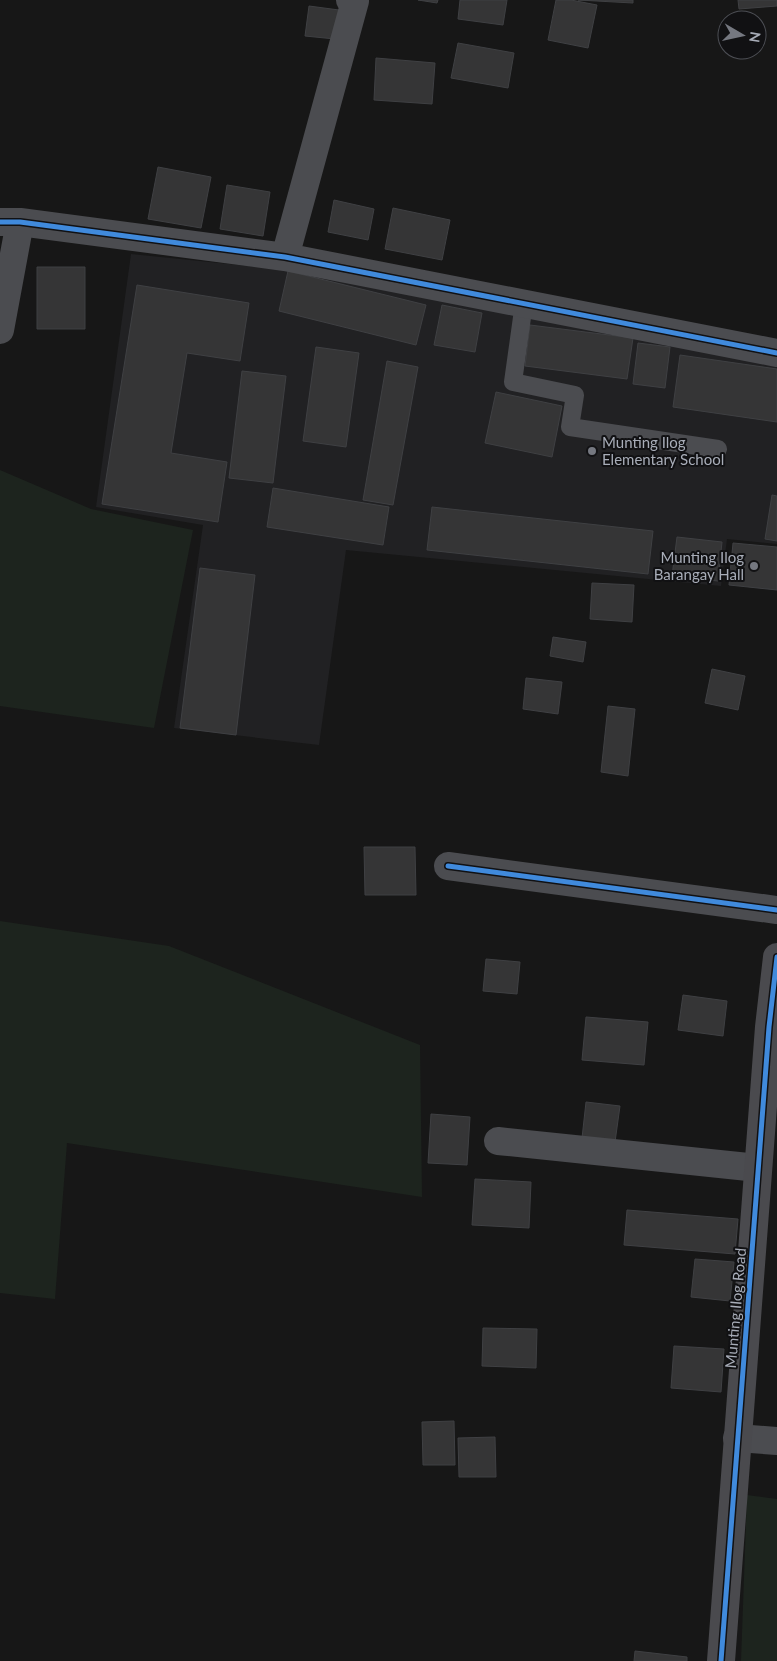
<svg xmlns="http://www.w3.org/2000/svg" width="777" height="1661" viewBox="0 0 777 1661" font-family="Lato,sans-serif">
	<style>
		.built { fill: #212123 }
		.green { fill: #1d241e }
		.building { fill: #353536; stroke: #3f4043 }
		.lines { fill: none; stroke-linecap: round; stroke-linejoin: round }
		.lane { stroke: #4b4c50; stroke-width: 18 }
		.street { stroke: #4b4c50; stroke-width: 28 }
		.secondary { stroke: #4a4a4e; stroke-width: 28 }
		.cycleway-casing { stroke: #111113; stroke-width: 8 }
		.cycleway { stroke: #408adc; stroke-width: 5 }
		.poi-dot { fill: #757880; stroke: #111113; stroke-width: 2 }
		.labels { text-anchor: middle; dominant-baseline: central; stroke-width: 4; stroke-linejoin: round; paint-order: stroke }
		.poi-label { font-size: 15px; fill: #a8adb8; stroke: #111113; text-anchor: start }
		.street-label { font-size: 15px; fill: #a8adb8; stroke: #111113 }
	</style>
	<rect width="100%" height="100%" fill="#171717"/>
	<path class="built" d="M 131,254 L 298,271 L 777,363 L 777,544 L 727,539 L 721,586 L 346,550 L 319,745 L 174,728 L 203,525 L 96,507 Z"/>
	<path class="green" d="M 0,470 L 91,509 L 193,530 L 154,728 L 0,706 Z
		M 0,921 L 169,946 L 420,1045 L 422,1197 L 67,1143 L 55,1299 L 0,1293 Z
		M 747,1495 L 777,1499 L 777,1661 L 741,1661 Z"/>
	<path class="building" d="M 418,0 L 438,0 L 437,3 Z
		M 460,0 L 507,0 L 503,25 L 458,19 Z
		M 556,0 L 571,0 L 597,5 L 588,48 L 548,40 Z
		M 578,0 L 633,0 L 633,3 Z
		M 738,0 L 777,0 L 777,6 L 739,9 Z
		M 309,6 L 339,10 L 335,39 L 305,36 Z
		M 458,43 L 514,53 L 508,88 L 451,78 Z
		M 376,58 L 435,63 L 432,104 L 374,100 Z
		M 158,167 L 211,177 L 201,228 L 148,219 Z
		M 227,185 L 270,192 L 263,236 L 220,229 Z
		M 334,200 L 374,209 L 368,240 L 328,232 Z
		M 393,208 L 450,220 L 442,260 L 385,249 Z
		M 37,267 L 85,267 L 85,329 L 37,329 Z
		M 288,271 L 426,305 L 416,345 L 279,311 Z
		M 137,285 L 249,303 L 240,361 L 187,353 L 171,453 L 227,462 L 218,522 L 102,504 Z
		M 442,305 L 482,313 L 475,352 L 434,345 Z
		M 530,325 L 633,338 L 627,379 L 525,366 Z
		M 638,343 L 670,347 L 665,388 L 633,384 Z
		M 316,347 L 359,353 L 346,447 L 303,441 Z
		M 680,355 L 777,369 L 777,422 L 673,407 Z
		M 387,361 L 418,367 L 393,505 L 363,500 Z
		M 242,371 L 286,376 L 273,483 L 229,478 Z
		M 496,392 L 562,406 L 552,457 L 485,443 Z
		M 273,488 L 389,507 L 383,545 L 267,527 Z
		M 772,495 L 777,496 L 777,541 L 765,539 Z
		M 432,507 L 653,531 L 648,574 L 427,550 Z
		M 677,537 L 722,542 L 718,581 L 672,576 Z
		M 733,543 L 777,547 L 777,590 L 729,585 Z
		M 200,568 L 255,575 L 236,735 L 180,728 Z
		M 592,583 L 634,585 L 632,622 L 590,619 Z
		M 553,637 L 586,642 L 583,662 L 550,656 Z
		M 712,669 L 745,676 L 738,710 L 705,703 Z
		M 526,678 L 562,682 L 558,714 L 523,709 Z
		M 608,706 L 635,709 L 628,776 L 601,772 Z
		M 364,847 L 415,847 L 416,895 L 365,895 Z
		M 486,959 L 520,962 L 517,994 L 483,991 Z
		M 683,995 L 727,1001 L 723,1036 L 678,1030 Z
		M 586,1017 L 648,1022 L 644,1065 L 582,1060 Z
		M 586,1102 L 620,1106 L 615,1142 L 582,1138 Z
		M 431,1114 L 470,1117 L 467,1165 L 428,1163 Z
		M 475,1179 L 531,1182 L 529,1228 L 472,1225 Z
		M 627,1210 L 738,1219 L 735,1254 L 624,1245 Z
		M 695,1259 L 734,1262 L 730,1301 L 691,1297 Z
		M 483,1328 L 537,1329 L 536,1368 L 482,1366 Z
		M 674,1346 L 724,1349 L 721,1392 L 671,1388 Z
		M 454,1421 L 455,1465 L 423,1465 L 422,1422 Z
		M 495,1437 L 496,1477 L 459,1477 L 458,1438 Z
		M 635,1651 L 687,1657 L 687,1661 L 634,1661 Z"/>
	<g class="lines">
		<path class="lane" d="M 524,303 L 513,382 L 575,395 L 570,427 L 718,449"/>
		<path class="street" d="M 0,222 L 20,222 L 285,257 L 777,353
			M 285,257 L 355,1 L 350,0
			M 0,330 L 20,222
			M 448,866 L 777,910
			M 498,1141 L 758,1168
			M 737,1438 L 777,1441"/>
		<path class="secondary" d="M 721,1661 L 769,1027 L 777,957"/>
		<g class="cycleway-casing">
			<path id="cycleway" d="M 0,222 L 20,222 L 285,257 L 777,353
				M 448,866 L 777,910
				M 721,1661 L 769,1027 L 777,957"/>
		</g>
		<use href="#cycleway" class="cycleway"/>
	</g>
	<g class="poi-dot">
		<circle cx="592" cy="451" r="5"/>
		<circle cx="754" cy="566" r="5"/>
	</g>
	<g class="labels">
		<g class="poi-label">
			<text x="602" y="442">Munting Ilog<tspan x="602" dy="17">Elementary School</tspan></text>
			<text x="744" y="557" text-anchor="end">Munting Ilog<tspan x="744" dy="17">Barangay Hall</tspan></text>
		</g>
		<g class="street-label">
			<text transform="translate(735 1308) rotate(-85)">Munting Ilog Road</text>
		</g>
	</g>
	<g transform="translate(742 35) rotate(99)"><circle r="24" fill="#111113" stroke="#4d4f55"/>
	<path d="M0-4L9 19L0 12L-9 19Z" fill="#757880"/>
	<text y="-8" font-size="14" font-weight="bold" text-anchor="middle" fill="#a8adb8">N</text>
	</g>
</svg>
